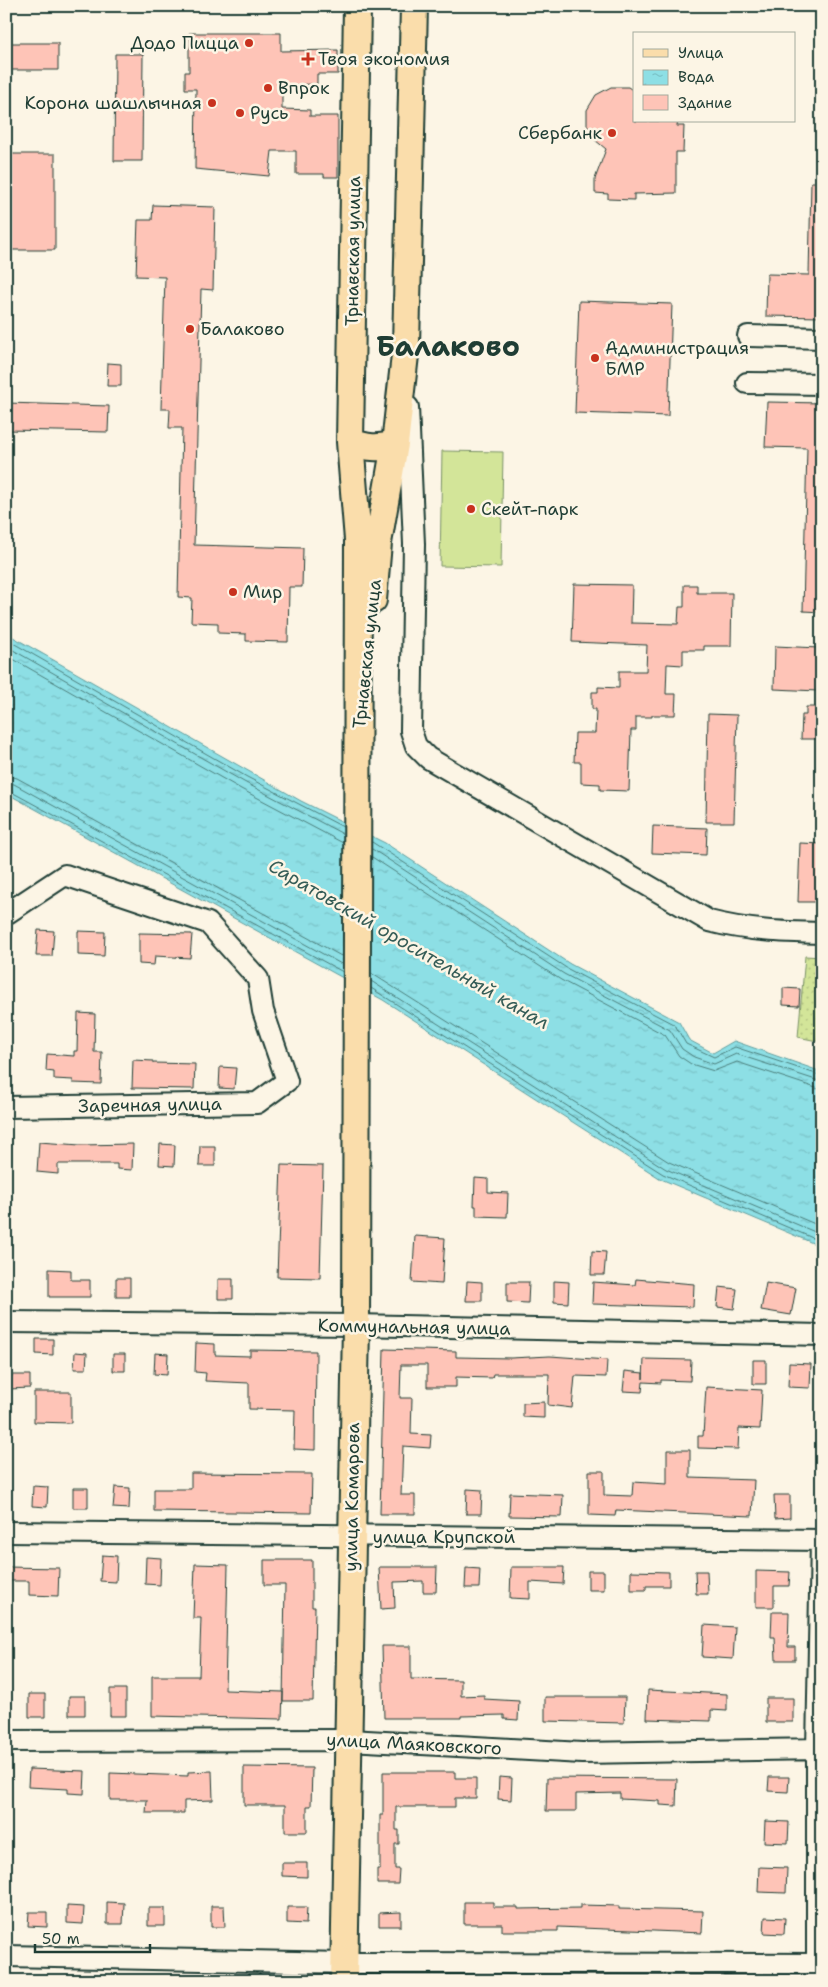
<svg xmlns="http://www.w3.org/2000/svg" width="828" height="1987" viewBox="0 0 828 1987" font-family="'Shantell Sans',sans-serif">
	<style>
		.green { fill: url(#green-dots); stroke: #799166 }
		.pitch { fill: #d3e599; stroke: #799166 }
		.water { fill: url(#water-ripples); stroke: #619e9e }
		.lines { fill: none; stroke-linecap: round; stroke-linejoin: round }
		.shore { stroke: #4b7e7b; stroke-width: 1 }
		.building { fill: #fec4b7; stroke: #1f3d34 }
		.minor-casing { stroke: #1f3d34; stroke-width: 24 }
		.major-casing { stroke: #1f3d34; stroke-width: 30 }
		.minor { stroke: #fcf5e5; stroke-width: 20 }
		.major { stroke: #faddab; stroke-width: 26 }
		.poi-dot { fill: #c8321e; stroke: #fcf5e5; stroke-width: 2 }
		.labels { text-anchor: middle; dominant-baseline: central; stroke-width: 5; stroke-linejoin: round; paint-order: stroke }
		.poi-label { font-size: 18px; fill: #1f3d34; stroke: #fcf5e5; text-anchor: start }
		.street-label { font-size: 18px; fill: #1f3d34; stroke: #fcf5e5 }
		.water-label { font-size: 19px; font-style: italic; fill: #355d57; stroke: #fcf5e5 }
		.town-label { font-size: 28px; font-weight: bold; fill: #1f3d34; stroke: #fcf5e5 }
	</style>
	<defs>
		<pattern id="green-dots" width="8" height="8" patternUnits="userSpaceOnUse" patternTransform="scale(1.25)"><rect width="8" height="8" fill="#d3e599"/><path d="M2 2h.1M6 6h.1" fill="none" stroke="#b5c584" stroke-width="1.8" stroke-linecap="round"/></pattern>
		<pattern id="water-ripples" width="26" height="14" patternUnits="userSpaceOnUse" patternTransform="scale(1.25)"><rect width="26" height="14" fill="#8ddfe5"/><path d="M2 4q2-2 4 0t4 0M15 11q2-2 4 0t4 0" fill="none" stroke="#79c0c5"/></pattern>
	</defs>
	<rect width="100%" height="100%" fill="#fcf5e5"/>
	<filter id="ink" filterUnits="userSpaceOnUse"><feTurbulence type="fractalNoise" baseFrequency=".02" numOctaves="2"/><feDisplacementMap in="SourceGraphic" scale="10" xChannelSelector="R" yChannelSelector="G"/><feConvolveMatrix kernelMatrix="1 2 1 2 8 2 1 2 1" color-interpolation-filters="sRGB"/></filter>
	<g filter="url(#ink)">
		<path class="green" d="M 805,956 L 822,957 L 822,1042 L 798,1037 Z"/>
		<path class="pitch" d="M 442,451 L 503,452 L 501,567 L 440,566 Z"/>
		<path class="water" d="M 6,633 L 301,801 L 385,843 L 570,964 L 679,1022 L 689,1040 L 713,1053 L 734,1041 L 822,1072 L 822,1247 L 661,1179 L 383,1000 L 6,793 Z"/>
		<g class="lines">
			<path class="shore" d="M 6,639 L 247,777 L 343,827
				M 6,646 L 244,782 L 343,834
				M 6,655 L 241,789 L 343,843
				M 6,775 L 17,778 L 343,957
				M 6,783 L 14,784 L 343,965
				M 6,789 L 343,972
				M 372,842 L 568,969 L 675,1025 L 686,1044 L 714,1057 L 735,1047 L 822,1076
				M 372,849 L 564,974 L 670,1030 L 682,1049 L 694,1057 L 714,1064 L 736,1054 L 822,1082
				M 372,857 L 561,980 L 665,1035 L 679,1056 L 691,1064 L 714,1071 L 737,1062 L 822,1090
				M 371,973 L 669,1162 L 822,1227
				M 371,981 L 666,1169 L 822,1235
				M 371,988 L 663,1174 L 822,1242"/>
		</g>
		<path class="building" d="M 189,33 L 281,33 L 281,51 L 338,50 L 338,74 L 317,74 L 317,84 L 282,85 L 282,109 L 310,110 L 310,116 L 338,116 L 338,177 L 324,177 L 324,174 L 296,174 L 296,151 L 272,151 L 269,176 L 195,169 L 196,89 L 185,89 L 185,72 L 189,72 Z
			M 6,43 L 58,43 L 58,70 L 6,70 Z
			M 115,54 L 143,54 L 142,161 L 114,161 Z
			M 611,87 L 628,87 L 634,91 L 634,121 L 678,121 L 677,126 L 684,126 L 683,152 L 676,152 L 676,193 L 634,194 L 634,200 L 608,199 L 608,194 L 595,193 L 595,179 L 606,149 L 595,140 L 587,125 L 587,110 L 596,95 Z
			M 6,154 L 55,154 L 55,250 L 6,250 Z
			M 811,182 L 822,182 L 822,317 L 766,316 L 767,274 L 809,275 Z
			M 153,205 L 215,207 L 213,290 L 201,289 L 194,545 L 303,548 L 302,587 L 289,587 L 288,642 L 246,641 L 246,634 L 218,633 L 218,623 L 191,622 L 192,598 L 178,597 L 182,428 L 169,428 L 170,409 L 161,409 L 165,277 L 136,276 L 138,220 L 152,220 Z
			M 579,301 L 672,304 L 668,416 L 575,413 Z
			M 108,363 L 121,364 L 121,386 L 107,386 Z
			M 767,402 L 822,403 L 822,612 L 803,611 L 807,448 L 765,447 Z
			M 6,403 L 109,406 L 108,432 L 6,430 Z
			M 574,584 L 632,585 L 631,623 L 678,624 L 679,607 L 684,607 L 684,585 L 697,585 L 697,593 L 732,593 L 731,646 L 704,646 L 704,650 L 683,650 L 683,665 L 667,664 L 666,694 L 676,694 L 675,715 L 652,715 L 652,717 L 636,717 L 636,730 L 631,730 L 629,791 L 600,790 L 600,784 L 581,783 L 581,762 L 574,762 L 575,733 L 595,733 L 596,709 L 592,709 L 592,692 L 598,692 L 598,687 L 619,688 L 619,671 L 646,671 L 647,645 L 572,642 Z
			M 775,646 L 819,648 L 818,691 L 774,689 Z
			M 806,707 L 821,707 L 819,739 L 801,739 L 802,715 L 806,715 Z
			M 708,714 L 737,715 L 734,822 L 706,822 Z
			M 653,826 L 707,828 L 706,855 L 652,853 Z
			M 800,843 L 822,844 L 822,902 L 798,902 Z
			M 38,930 L 54,931 L 52,956 L 36,956 Z
			M 78,931 L 105,932 L 104,956 L 78,955 Z
			M 139,933 L 192,934 L 190,958 L 155,956 L 154,965 L 139,964 Z
			M 783,988 L 800,989 L 799,1006 L 783,1005 Z
			M 78,1013 L 95,1014 L 94,1052 L 102,1052 L 101,1084 L 73,1083 L 73,1080 L 54,1079 L 54,1072 L 46,1071 L 47,1054 L 74,1056 L 74,1051 L 77,1051 Z
			M 133,1060 L 153,1061 L 153,1063 L 195,1064 L 194,1089 L 132,1088 Z
			M 220,1067 L 236,1068 L 234,1089 L 219,1088 Z
			M 39,1142 L 80,1145 L 133,1144 L 132,1170 L 117,1169 L 117,1164 L 58,1164 L 58,1174 L 37,1172 Z
			M 160,1144 L 175,1145 L 174,1166 L 159,1165 Z
			M 200,1146 L 215,1146 L 215,1166 L 199,1166 Z
			M 281,1165 L 323,1166 L 320,1278 L 277,1277 Z
			M 475,1178 L 488,1179 L 488,1192 L 508,1193 L 507,1217 L 476,1216 L 476,1206 L 474,1206 Z
			M 415,1236 L 445,1238 L 442,1284 L 412,1282 Z
			M 592,1251 L 606,1252 L 604,1275 L 591,1275 Z
			M 49,1269 L 71,1270 L 71,1280 L 90,1280 L 90,1297 L 49,1297 Z
			M 116,1278 L 130,1278 L 130,1297 L 116,1297 Z
			M 218,1279 L 233,1279 L 233,1299 L 218,1299 Z
			M 636,1279 L 694,1284 L 693,1307 L 592,1304 L 593,1282 L 635,1285 Z
			M 467,1281 L 482,1282 L 482,1301 L 466,1301 Z
			M 554,1281 L 569,1282 L 568,1303 L 554,1302 Z
			M 507,1282 L 529,1282 L 528,1303 L 507,1302 Z
			M 766,1283 L 796,1288 L 791,1315 L 761,1310 Z
			M 719,1287 L 737,1289 L 734,1309 L 717,1307 Z
			M 36,1339 L 53,1339 L 53,1355 L 36,1354 Z
			M 196,1343 L 215,1344 L 215,1355 L 250,1356 L 250,1350 L 316,1351 L 315,1450 L 294,1449 L 295,1410 L 249,1409 L 249,1383 L 205,1381 L 206,1373 L 195,1372 Z
			M 384,1349 L 456,1351 L 456,1357 L 511,1358 L 550,1356 L 607,1360 L 606,1377 L 575,1376 L 572,1408 L 548,1405 L 549,1374 L 493,1374 L 492,1378 L 456,1377 L 456,1387 L 427,1387 L 427,1365 L 401,1365 L 400,1398 L 412,1398 L 411,1434 L 431,1435 L 430,1448 L 403,1446 L 401,1495 L 415,1495 L 415,1514 L 380,1514 Z
			M 75,1352 L 87,1353 L 86,1369 L 74,1369 Z
			M 155,1353 L 168,1354 L 167,1375 L 154,1374 Z
			M 113,1354 L 125,1354 L 125,1371 L 113,1371 Z
			M 644,1359 L 691,1360 L 690,1381 L 661,1380 L 661,1383 L 643,1382 L 642,1392 L 623,1391 L 625,1371 L 643,1373 L 643,1379 Z
			M 753,1360 L 766,1360 L 766,1384 L 753,1384 Z
			M 789,1363 L 811,1364 L 810,1388 L 788,1387 Z
			M 9,1375 L 30,1375 L 30,1388 L 9,1389 Z
			M 706,1387 L 762,1390 L 760,1429 L 739,1428 L 738,1449 L 698,1448 L 698,1436 L 703,1436 Z
			M 34,1392 L 71,1392 L 71,1423 L 34,1422 Z
			M 544,1402 L 544,1418 L 523,1417 L 523,1403 Z
			M 667,1450 L 690,1450 L 690,1478 L 754,1480 L 752,1516 L 616,1510 L 615,1516 L 589,1515 L 589,1471 L 604,1471 L 604,1495 L 632,1496 L 633,1482 L 667,1484 Z
			M 191,1473 L 312,1474 L 311,1513 L 154,1511 L 154,1489 L 191,1489 Z
			M 33,1486 L 48,1487 L 47,1507 L 32,1506 Z
			M 115,1487 L 130,1488 L 129,1509 L 113,1508 Z
			M 73,1488 L 88,1488 L 88,1508 L 73,1508 Z
			M 467,1489 L 482,1490 L 481,1514 L 466,1514 Z
			M 510,1493 L 563,1495 L 562,1517 L 509,1516 Z
			M 774,1495 L 790,1495 L 790,1518 L 775,1519 Z
			M 102,1555 L 117,1556 L 116,1582 L 100,1581 Z
			M 146,1557 L 161,1558 L 160,1585 L 145,1584 Z
			M 264,1560 L 312,1560 L 312,1607 L 315,1607 L 313,1701 L 283,1701 L 285,1585 L 264,1585 Z
			M 195,1564 L 228,1565 L 225,1690 L 283,1692 L 282,1719 L 152,1716 L 152,1676 L 199,1676 L 201,1618 L 193,1618 Z
			M 6,1567 L 59,1568 L 58,1596 L 29,1595 L 29,1581 L 6,1581 Z
			M 379,1567 L 437,1567 L 436,1592 L 423,1592 L 423,1581 L 394,1582 L 395,1608 L 381,1609 Z
			M 511,1567 L 564,1567 L 563,1584 L 530,1582 L 530,1599 L 510,1598 Z
			M 466,1568 L 480,1569 L 479,1588 L 465,1588 Z
			M 588,1571 L 604,1571 L 604,1590 L 588,1590 Z
			M 631,1571 L 669,1572 L 669,1586 L 646,1586 L 646,1590 L 631,1590 Z
			M 695,1571 L 707,1571 L 708,1594 L 696,1594 Z
			M 756,1571 L 790,1572 L 789,1586 L 774,1586 L 774,1607 L 756,1607 Z
			M 772,1612 L 789,1612 L 788,1647 L 795,1647 L 795,1660 L 776,1660 L 775,1637 L 771,1637 Z
			M 704,1625 L 735,1627 L 733,1659 L 702,1657 Z
			M 382,1646 L 411,1646 L 411,1679 L 461,1680 L 461,1696 L 484,1695 L 484,1699 L 519,1701 L 518,1720 L 504,1719 L 504,1715 L 461,1716 L 461,1718 L 384,1718 Z
			M 110,1689 L 126,1689 L 126,1716 L 110,1716 Z
			M 648,1690 L 727,1694 L 727,1711 L 711,1710 L 711,1721 L 647,1719 Z
			M 29,1694 L 45,1694 L 45,1717 L 29,1717 Z
			M 69,1696 L 85,1696 L 85,1715 L 69,1715 Z
			M 545,1697 L 625,1697 L 624,1723 L 545,1721 Z
			M 766,1698 L 793,1698 L 793,1722 L 766,1722 Z
			M 244,1767 L 312,1768 L 311,1806 L 307,1806 L 307,1832 L 285,1832 L 285,1805 L 244,1805 Z
			M 29,1769 L 85,1771 L 84,1794 L 68,1793 L 68,1789 L 28,1787 Z
			M 212,1771 L 213,1800 L 184,1801 L 184,1813 L 146,1813 L 147,1800 L 110,1800 L 110,1773 L 188,1776 L 188,1772 Z
			M 383,1772 L 455,1772 L 455,1778 L 476,1778 L 476,1798 L 455,1798 L 455,1807 L 396,1807 L 396,1830 L 399,1830 L 399,1844 L 395,1844 L 395,1869 L 399,1869 L 398,1884 L 377,1884 L 377,1869 L 380,1869 L 380,1815 L 383,1815 Z
			M 499,1777 L 512,1778 L 511,1800 L 498,1799 Z
			M 769,1777 L 789,1777 L 788,1792 L 768,1791 Z
			M 547,1778 L 677,1779 L 676,1806 L 660,1805 L 660,1801 L 620,1799 L 620,1793 L 576,1794 L 576,1811 L 546,1811 Z
			M 765,1821 L 789,1822 L 788,1843 L 764,1842 Z
			M 282,1863 L 307,1863 L 307,1877 L 282,1876 Z
			M 759,1867 L 787,1868 L 786,1893 L 758,1892 Z
			M 107,1902 L 124,1903 L 123,1924 L 107,1924 Z
			M 464,1902 L 493,1902 L 493,1907 L 518,1907 L 518,1909 L 580,1908 L 580,1905 L 619,1906 L 619,1909 L 703,1911 L 702,1933 L 558,1927 L 558,1931 L 502,1931 L 502,1924 L 464,1924 Z
			M 67,1906 L 84,1907 L 83,1924 L 67,1923 Z
			M 211,1906 L 224,1906 L 225,1927 L 211,1927 Z
			M 287,1907 L 307,1907 L 306,1924 L 287,1923 Z
			M 148,1908 L 165,1908 L 165,1926 L 148,1926 Z
			M 29,1912 L 47,1912 L 47,1927 L 28,1926 Z
			M 401,1912 L 401,1926 L 379,1926 L 379,1913 Z
			M 765,1917 L 785,1918 L 784,1934 L 764,1933 Z"/>
		<g class="lines">
			<g class="minor-casing">
				<path id="minor" d="M 748,336 L 822,338
					M 747,383 L 822,384
					M 408,407 L 414,544 L 411,731 L 416,746 L 428,758 L 709,921 C 747,931 783,932 822,933
					M 6,914 L 65,875 L 208,923 L 258,979 L 263,1011 L 287,1081 L 257,1103 L 6,1107
					M 6,1322 L 356,1325 L 822,1335
					M 6,1532 L 822,1540
					M 6,1741 L 349,1740 L 582,1753 L 822,1749
					M 6,1956 L 344,1963 L 822,1964
					M 817,1981 L 817,1749 L 821,1540"/>
			</g>
			<g class="major-casing">
				<path id="major" d="M 350,442 C 367,448 378,449 395,444
					M 373,600 L 378,543 L 395,444 L 406,346 L 414,6
					M 344,1981 L 356,1325 L 358,540 L 350,442 L 357,6"/>
			</g>
			<use href="#minor" class="minor"/>
			<use href="#major" class="major"/>
		</g>
	</g>
	<g class="poi-dot">
		<circle cx="249" cy="43" r="5"/>
		<path d="M305.5 51.5h5v5h5v5h-5v5h-5v-5h-5v-5h5z"/>
		<circle cx="268" cy="88" r="5"/>
		<circle cx="212" cy="103" r="5"/>
		<circle cx="240" cy="113" r="5"/>
		<circle cx="612" cy="133" r="5"/>
		<circle cx="190" cy="329" r="5"/>
		<circle cx="595" cy="358" r="5"/>
		<circle cx="471" cy="509" r="5"/>
		<circle cx="233" cy="592" r="5"/>
	</g>
	<g class="labels">
		<g class="poi-label">
			<text x="239" y="43" text-anchor="end">Додо Пицца</text>
			<text x="318" y="59">Твоя экономия</text>
			<text x="278" y="88">Впрок</text>
			<text x="202" y="103" text-anchor="end">Корона шашлычная</text>
			<text x="250" y="113">Русь</text>
			<text x="602" y="133" text-anchor="end">Сбербанк</text>
			<text x="200" y="329">Балаково</text>
			<text x="605" y="348">Администрация<tspan x="605" dy="21">БМР</tspan></text>
			<text x="481" y="509">Скейт-парк</text>
			<text x="243" y="592">Мир</text>
		</g>
		<g class="street-label">
			<text transform="translate(353 251) rotate(-89)">Трнавская улица</text>
			<text transform="translate(367 654) rotate(-84)">Трнавская улица</text>
			<text transform="translate(150 1105) rotate(-1)">Заречная улица</text>
			<text transform="translate(414 1327) rotate(1)">Коммунальная улица</text>
			<text transform="translate(352 1497) rotate(-89)">улица Комарова</text>
			<text x="444" y="1537">улица Крупской</text>
			<text transform="translate(414 1744) rotate(3)">улица Маяковского</text>
		</g>
		<g class="water-label">
			<text transform="translate(409 944) rotate(30)">Саратовский оросительный канал</text>
		</g>
		<g class="town-label">
			<text x="448" y="346">Балаково</text>
		</g>
	</g>
	<rect width="828" height="1987" fill="none" stroke="#fcf5e5" stroke-width="25"/>
	<rect x="12" y="12" width="803" height="1962" fill="none" stroke="#1f3d34" stroke-width="2" filter="url(#ink)"/>
	<rect x="633" y="32" width="162" height="90" fill="#fcf5e5" stroke="#a4ab9e"/>
	<rect x="643" y="49" width="25" height="8" fill="#faddab" stroke="#a4ab9e"/>
	<text x="678" y="58" font-size="15" fill="#1f3d34">Улица</text>
	<rect x="643" y="70" width="25" height="15" fill="url(#water-ripples)" stroke="#a4ab9e"/>
	<text x="678" y="82" font-size="15" fill="#1f3d34">Вода</text>
	<rect x="643" y="95" width="25" height="15" fill="#fec4b7" stroke="#a4ab9e"/>
	<text x="678" y="108" font-size="15" fill="#1f3d34">Здание</text>
	<path d="M35 1944v8h115v-8" fill="none" stroke="#1f3d34" stroke-width="2.5"/>
	<text x="42" y="1944" font-size="15" fill="#1f3d34" stroke="#fcf5e5" stroke-width="4" paint-order="stroke">50 m</text>
</svg>
